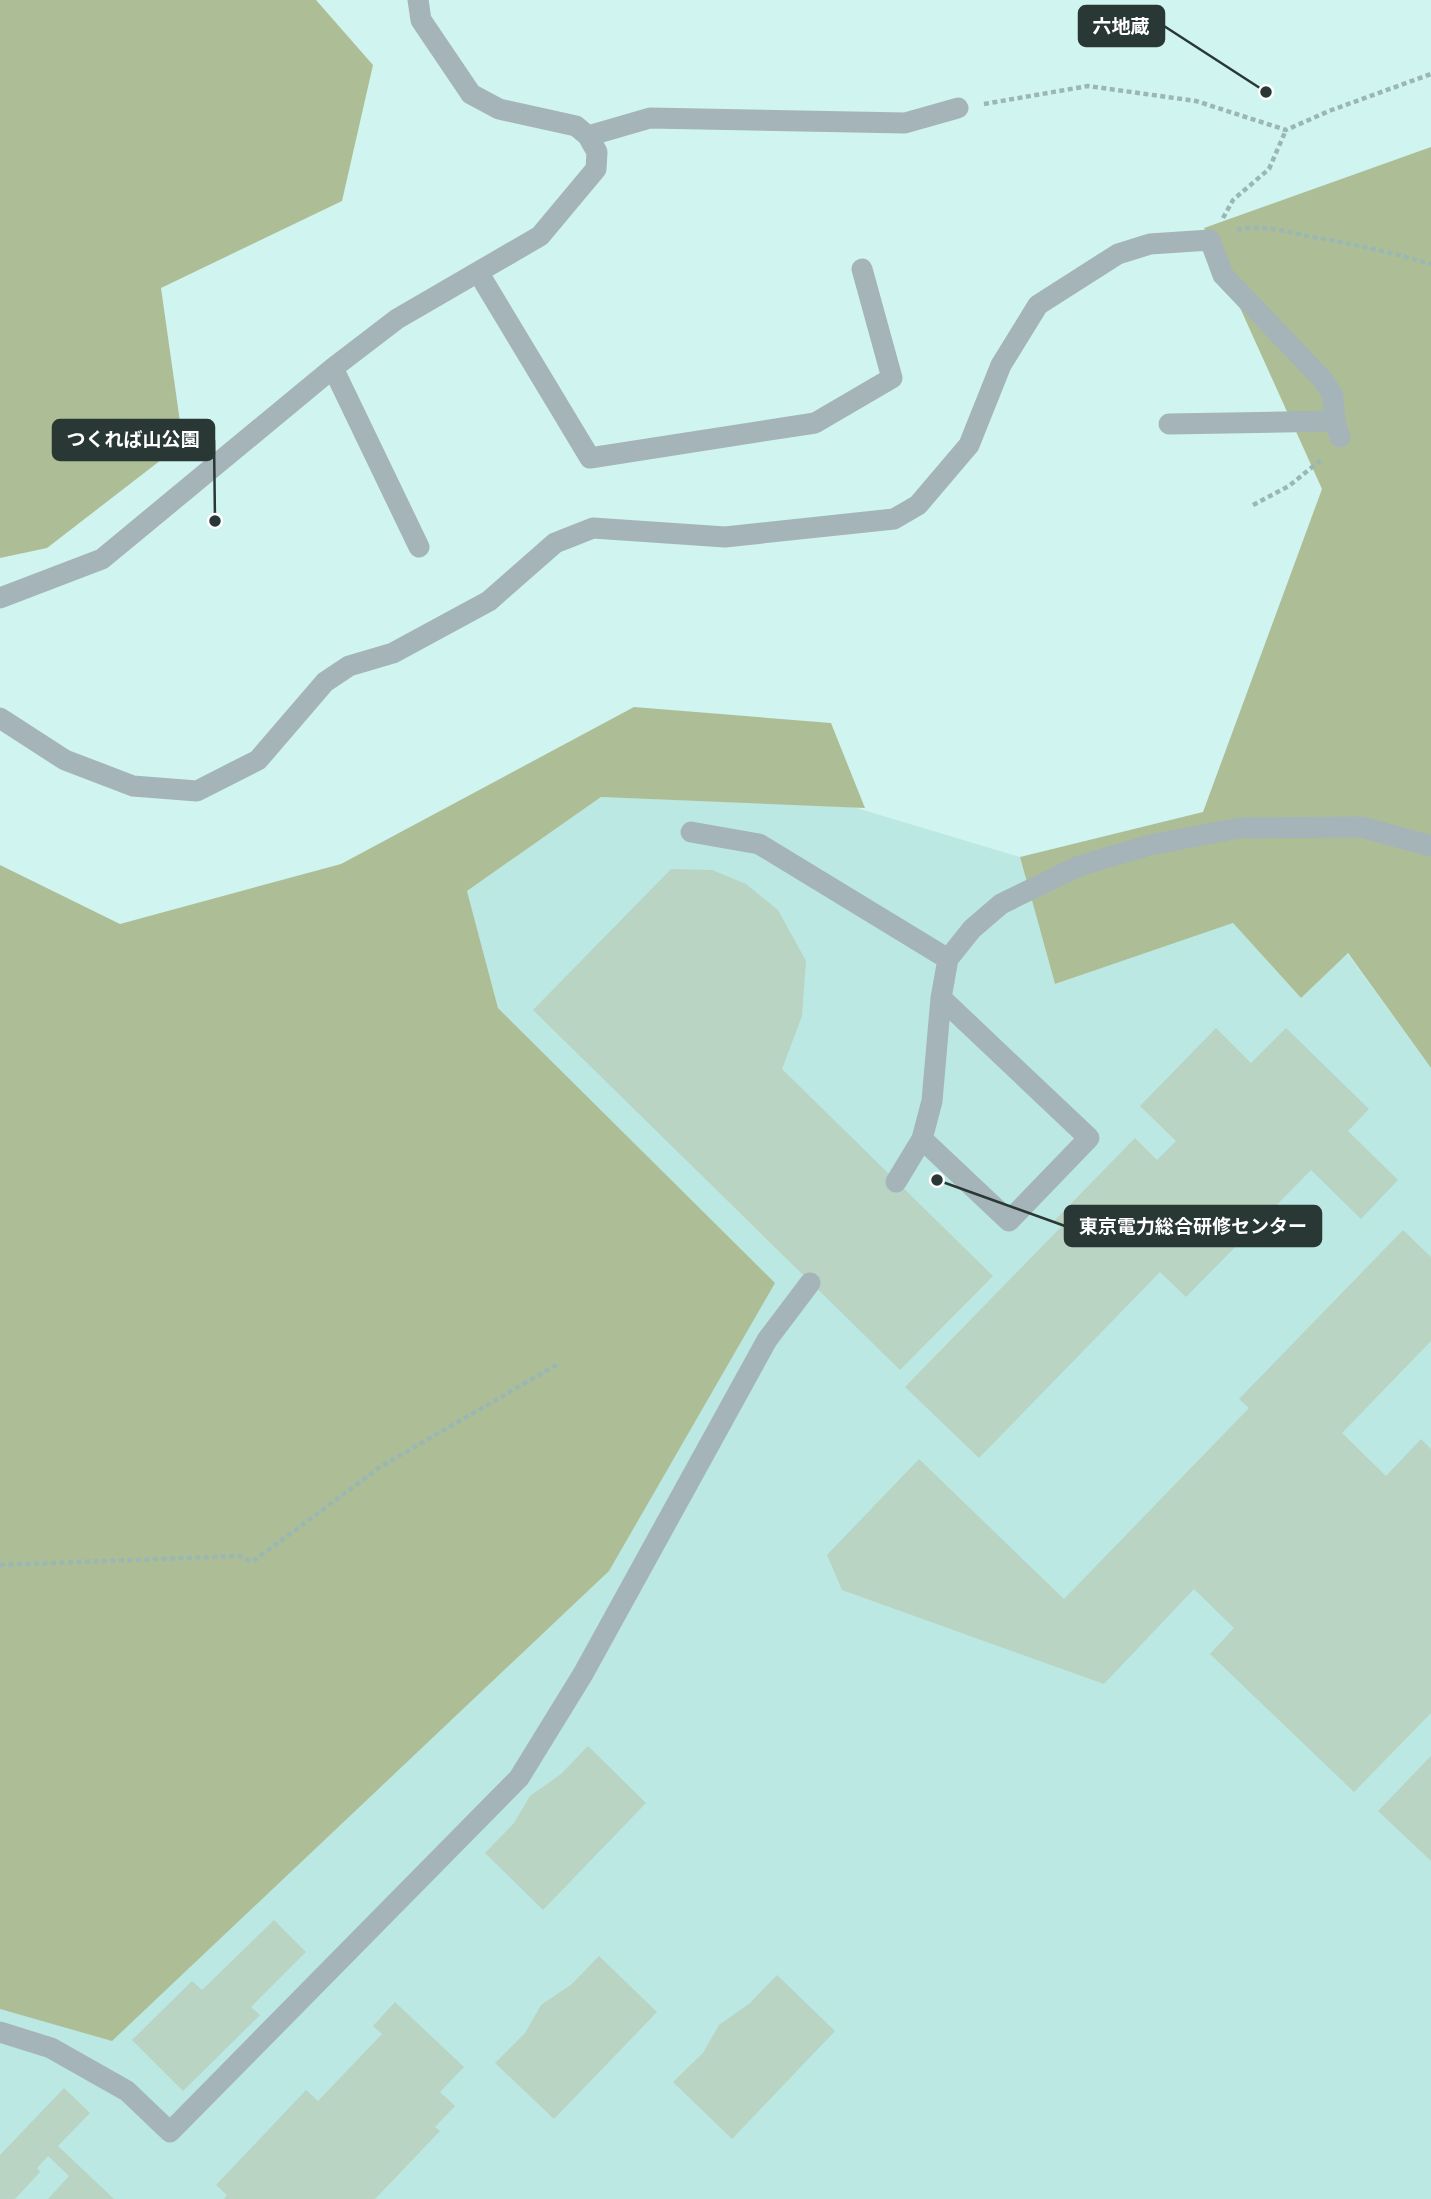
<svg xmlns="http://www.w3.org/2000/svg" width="1431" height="2199" viewBox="0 0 1431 2199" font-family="'DM Sans','Noto Sans JP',sans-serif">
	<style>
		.built { fill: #bbe8e2 }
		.forest { fill: #adbe96 }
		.building { fill: #b9d4c2 }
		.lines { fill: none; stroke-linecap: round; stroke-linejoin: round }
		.path { stroke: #9ab7b3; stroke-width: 4.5; stroke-dasharray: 5 3.5; stroke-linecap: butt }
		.service { stroke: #a5b4b8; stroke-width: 21 }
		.minor { stroke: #a5b4b8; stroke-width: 21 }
		.leader { fill: none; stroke: #293735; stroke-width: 2.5 }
		.callout-dot { fill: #293735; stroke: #fff; stroke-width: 2.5 }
		.callout { fill: #293735; stroke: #293735; stroke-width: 2.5 }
		.callout-label { font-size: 19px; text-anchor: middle; font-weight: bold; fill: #fff }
	</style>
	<rect width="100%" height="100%" fill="#d0f4ef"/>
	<path class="built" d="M 601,797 L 853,807 L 1020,857 L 1055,984 L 1233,923 L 1301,998 L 1347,953 L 1431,1068 L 1431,2199 L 0,2199 L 0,2009 L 112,2040 L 267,1892 L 774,1283 L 498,1008 L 467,891 Z"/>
	<path class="forest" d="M 0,0 L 316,0 L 373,65 L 342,201 L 161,288 L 183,443 L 47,548 L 0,558 Z
		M 1431,147 L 1431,1068 L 1348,953 L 1301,998 L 1233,923 L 1055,984 L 1020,857 L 1203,812 L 1322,489 L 1204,228 Z
		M 634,707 L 831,723 L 865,808 L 601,797 L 467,891 L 498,1008 L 775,1283 L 609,1571 L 112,2041 L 0,2009 L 0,865 L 120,924 L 341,864 Z"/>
	<path class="building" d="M 671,869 L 712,870 L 746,884 L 778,910 L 806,961 L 802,1016 L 782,1069 L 993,1276 L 900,1370 L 533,1010 Z
		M 1216,1028 L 1251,1063 L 1286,1028 L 1369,1109 L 1348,1131 L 1398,1180 L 1361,1219 L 1311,1170 L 1186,1297 L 1160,1272 L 979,1458 L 905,1387 L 1061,1227 L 1054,1221 L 1135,1138 L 1157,1160 L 1176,1141 L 1140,1106 Z
		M 1403,1230 L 1431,1257 L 1431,1341 L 1342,1433 L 1386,1476 L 1421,1439 L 1431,1449 L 1431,1713 L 1354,1792 L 1210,1654 L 1234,1628 L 1194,1589 L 1104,1684 L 842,1590 L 827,1555 L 919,1459 L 1064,1599 L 1249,1408 L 1239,1399 Z
		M 588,1746 L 646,1803 L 543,1910 L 485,1853 L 514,1823 L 530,1796 L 561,1774 Z
		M 1431,1756 L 1431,1861 L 1378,1811 Z
		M 274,1920 L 306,1952 L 251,2007 L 260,2015 L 183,2091 L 132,2040 L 192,1981 L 202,1990 Z
		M 599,1956 L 657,2012 L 554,2119 L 495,2063 L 525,2033 L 541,2005 L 572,1984 Z
		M 777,1975 L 835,2031 L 732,2139 L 673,2082 L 703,2053 L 719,2025 L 750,2003 Z
		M 395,2002 L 464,2067 L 440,2092 L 455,2106 L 435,2127 L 440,2131 L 375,2199 L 224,2199 L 227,2195 L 216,2185 L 306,2090 L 318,2101 L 382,2034 L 373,2026 Z
		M 64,2088 L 90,2113 L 58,2146 L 114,2199 L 48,2199 L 69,2176 L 48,2156 L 37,2168 L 40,2172 L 15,2199 L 0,2199 L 0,2155 Z"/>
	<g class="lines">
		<path class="path" d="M 984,104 L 1088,86 L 1196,101 L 1286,130 L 1329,111 L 1431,74
			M 1223,218 L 1233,200 L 1269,169 L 1286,130
			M 1237,230 C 1258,224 1285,231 1307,236 C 1349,243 1390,252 1431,264
			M 1253,505 L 1289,486 L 1322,459
			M 0,1565 L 239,1556 L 252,1562 L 380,1467 L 558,1364"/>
		<path class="service" d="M 691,832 L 759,844 L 948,959
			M 922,1139 L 1009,1221 L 1089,1138 L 941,998
			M 896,1182 L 922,1139 L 932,1101 L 941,998 L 948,959 L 972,929 L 1001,904 L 1079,866 L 1150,845 L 1239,828 L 1361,827 L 1431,846
			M 0,2032 L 51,2048 L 127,2091 L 170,2132 L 519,1778 L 583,1674 L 767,1340 L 810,1283"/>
		<path class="minor" d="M 588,136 L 650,118 L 905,123 L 958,108
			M 478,272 L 590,458 L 815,423 L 892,378 L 862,269
			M 333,368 L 419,547
			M 1169,424 L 1335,421
			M 0,598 L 102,559 L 333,368 L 397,319 L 540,236 L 596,169 L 597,152 L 588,136 L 576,126 L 499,109 L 471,94 L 421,20 L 418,0
			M 0,718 L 65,760 L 133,786 L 197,791 L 258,760 L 325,682 L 349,666 L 393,653 L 489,601 L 555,543 L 593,528 L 725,537 L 894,519 L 918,505 L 969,445 L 1001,365 L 1038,305 L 1118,254 L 1150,244 L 1210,240 L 1223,275 L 1324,381 L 1333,396 L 1335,421 L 1340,437"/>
	</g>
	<path class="leader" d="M1266 92L1164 26M215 521L214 440M937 1180L1065 1226"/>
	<g class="callout-dot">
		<circle cx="1266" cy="92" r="7"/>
		<circle cx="215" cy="521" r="7"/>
		<circle cx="937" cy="1180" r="7"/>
	</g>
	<g class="callout">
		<rect x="1079" y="6" width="85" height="40" rx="7"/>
		<rect x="53" y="420" width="161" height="40" rx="7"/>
		<rect x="1065" y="1206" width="256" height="40" rx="7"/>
	</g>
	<g class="callout-label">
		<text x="1121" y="33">六地蔵</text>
		<text x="133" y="446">つくれば山公園</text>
		<text x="1193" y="1233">東京電力総合研修センター</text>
	</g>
</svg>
